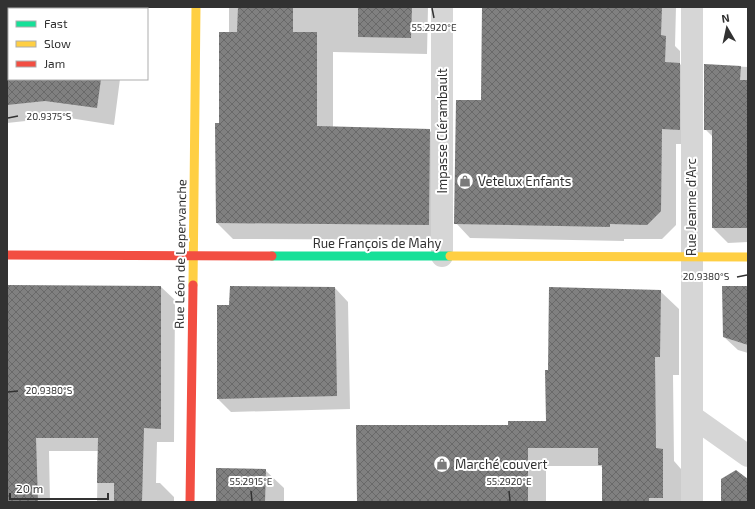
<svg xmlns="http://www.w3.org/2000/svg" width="755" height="509" viewBox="0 0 755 509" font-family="'Exo 2',sans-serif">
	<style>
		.shadow { fill: #0003 }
		.building { fill: url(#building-cross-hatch) }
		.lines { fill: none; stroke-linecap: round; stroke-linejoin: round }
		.street { stroke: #d6d6d6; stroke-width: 22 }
		.fast { stroke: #16e098; stroke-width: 9 }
		.slow { stroke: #ffcf43; stroke-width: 9 }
		.jam { stroke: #f24e42; stroke-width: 9 }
		.ticks { fill: none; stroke: #323232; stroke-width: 1.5 }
		.labels { text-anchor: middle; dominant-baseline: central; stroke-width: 4; stroke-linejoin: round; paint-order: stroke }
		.street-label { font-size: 13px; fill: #323232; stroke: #fff }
		.poi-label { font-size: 13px; fill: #323232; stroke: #fff; text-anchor: start }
		.ticks-label { font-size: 10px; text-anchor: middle; fill: #323232; stroke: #fff; stroke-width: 4; stroke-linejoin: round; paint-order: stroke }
	</style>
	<defs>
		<pattern id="building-cross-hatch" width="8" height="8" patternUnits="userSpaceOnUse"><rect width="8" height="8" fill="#808080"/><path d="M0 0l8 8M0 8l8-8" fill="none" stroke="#696969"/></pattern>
	</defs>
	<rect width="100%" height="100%" fill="#fff"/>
	<path class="shadow" d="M 21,7 L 66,7 L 68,9 L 21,9 Z
		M 229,7 L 428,7 L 427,54 L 333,52 L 333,127 L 429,130 L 445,146 L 445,240 L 233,239 L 217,223 L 220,124 L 229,33 Z
		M 483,7 L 676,7 L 675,46 L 680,51 L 680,64 L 694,78 L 694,144 L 676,144 L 676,225 L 662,239 L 624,239 L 624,241 L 470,238 L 456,223 L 482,101 Z
		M 7,53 L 9,53 L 9,79 L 120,79 L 114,125 L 63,117 L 7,123 Z
		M 706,65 L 748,67 L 748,242 L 728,243 L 713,228 L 713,137 L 706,130 Z
		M 7,286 L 161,287 L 175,300 L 174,442 L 157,442 L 156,483 L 160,483 L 174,497 L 174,502 L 97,502 L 98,451 L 49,451 L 50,502 L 7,502 Z
		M 748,287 L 748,353 L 738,350 L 724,337 Z
		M 335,288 L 348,302 L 350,409 L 231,412 L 218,399 L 218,306 L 230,306 Z
		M 660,291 L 679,309 L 679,375 L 673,375 L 674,461 L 681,469 L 681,502 L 603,502 L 603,469 L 601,466 L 546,466 L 546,502 L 358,502 L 509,426 L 547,422 L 549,371 Z
		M 265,470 L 284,488 L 284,502 L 217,502 Z"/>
	<path class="building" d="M 238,7 L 293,7 L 293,32 L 317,32 L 317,126 L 430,129 L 429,225 L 216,223 L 215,123 L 219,123 L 219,32 L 237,32 Z
		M 358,7 L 412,7 L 411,38 L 358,37 Z
		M 482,7 L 662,7 L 661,35 L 666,36 L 665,62 L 680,63 L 680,130 L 662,129 L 661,211 L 647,225 L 610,224 L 610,227 L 454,224 L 456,100 L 481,100 Z
		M 704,64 L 741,66 L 740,80 L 748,80 L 748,228 L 712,228 L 712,130 L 704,130 Z
		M 7,79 L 101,79 L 97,108 L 45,101 L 7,105 Z
		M 7,285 L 161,286 L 161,429 L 144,428 L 142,502 L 114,502 L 114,483 L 97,483 L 98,438 L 36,438 L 38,502 L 7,502 Z
		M 230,286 L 335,287 L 337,396 L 217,399 L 217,305 L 229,305 Z
		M 722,286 L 748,286 L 748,345 L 723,337 Z
		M 549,287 L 661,290 L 660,357 L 655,357 L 656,448 L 663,449 L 663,498 L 649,498 L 649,502 L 602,502 L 602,465 L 598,465 L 598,448 L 528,448 L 528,502 L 357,502 L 356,425 L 508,425 L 508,421 L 546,421 L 545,370 L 548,370 Z
		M 216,468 L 266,469 L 265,502 L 216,502 Z
		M 736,470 L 748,479 L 748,502 L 721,502 L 721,479 Z"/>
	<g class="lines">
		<path class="street" d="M 692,7 L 692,502
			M 442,256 L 442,7
			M 693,417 L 748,456"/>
		<path class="fast" d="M 272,256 L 450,256"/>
		<path class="slow" d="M 450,256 L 748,257
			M 193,285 L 196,7"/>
		<path class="jam" d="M 7,255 L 272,256
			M 190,502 L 193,285"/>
	</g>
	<path class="ticks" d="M 432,8 L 434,18M 8,118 L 18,116M 737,277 L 747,275M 8,392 L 18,391M 251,491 L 252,501M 509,491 L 510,501"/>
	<defs>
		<g id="shop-ring" transform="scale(0.9)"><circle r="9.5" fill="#fff" stroke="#7a7a7a" stroke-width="1.5"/><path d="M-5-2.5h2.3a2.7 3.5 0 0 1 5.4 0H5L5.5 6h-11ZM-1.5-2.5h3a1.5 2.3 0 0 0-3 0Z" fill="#7a7a7a"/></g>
	</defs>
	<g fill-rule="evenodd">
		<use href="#shop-ring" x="465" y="181"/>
		<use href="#shop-ring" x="442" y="464"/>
	</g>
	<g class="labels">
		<g class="street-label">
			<text transform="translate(442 131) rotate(-90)">Impasse Clérambault</text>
			<text transform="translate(691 207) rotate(-90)">Rue Jeanne d'Arc</text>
			<text x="377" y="243">Rue François de Mahy</text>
			<text transform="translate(180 254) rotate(-89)">Rue Léon de Lepervanche</text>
		</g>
		<g class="poi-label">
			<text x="478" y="181">Vetelux Enfants</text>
			<text x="455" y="464">Marché couvert</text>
		</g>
	</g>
	<g class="ticks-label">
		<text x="434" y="31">55.2920°E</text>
		<text x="49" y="120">20.9375°S</text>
		<text x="706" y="280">20.9380°S</text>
		<text x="49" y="394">20.9380°S</text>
		<text x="251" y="485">55.2915°E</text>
		<text x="509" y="485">55.2920°E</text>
	</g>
	<rect width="755" height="509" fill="none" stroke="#323232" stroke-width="16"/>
	<rect x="8" y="8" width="140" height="72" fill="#ffffff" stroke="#adadad"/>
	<rect x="16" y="21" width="20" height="6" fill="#16e098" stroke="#adadad"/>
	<text x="44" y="28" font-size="12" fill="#323232">Fast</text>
	<rect x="16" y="41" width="20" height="6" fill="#ffcf43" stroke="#adadad"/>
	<text x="44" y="48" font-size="12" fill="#323232">Slow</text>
	<rect x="16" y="61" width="20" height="6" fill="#f24e42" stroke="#adadad"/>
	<text x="44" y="68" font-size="12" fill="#323232">Jam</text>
	<g transform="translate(727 28) rotate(351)" stroke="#ffffff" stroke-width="3" paint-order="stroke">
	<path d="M0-3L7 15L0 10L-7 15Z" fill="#323232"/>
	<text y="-6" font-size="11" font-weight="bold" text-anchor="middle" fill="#323232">N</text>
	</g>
	<path d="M10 493v6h98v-6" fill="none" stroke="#323232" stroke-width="2"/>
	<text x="16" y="493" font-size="12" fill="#323232" stroke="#ffffff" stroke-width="3" paint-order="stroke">20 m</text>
</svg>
